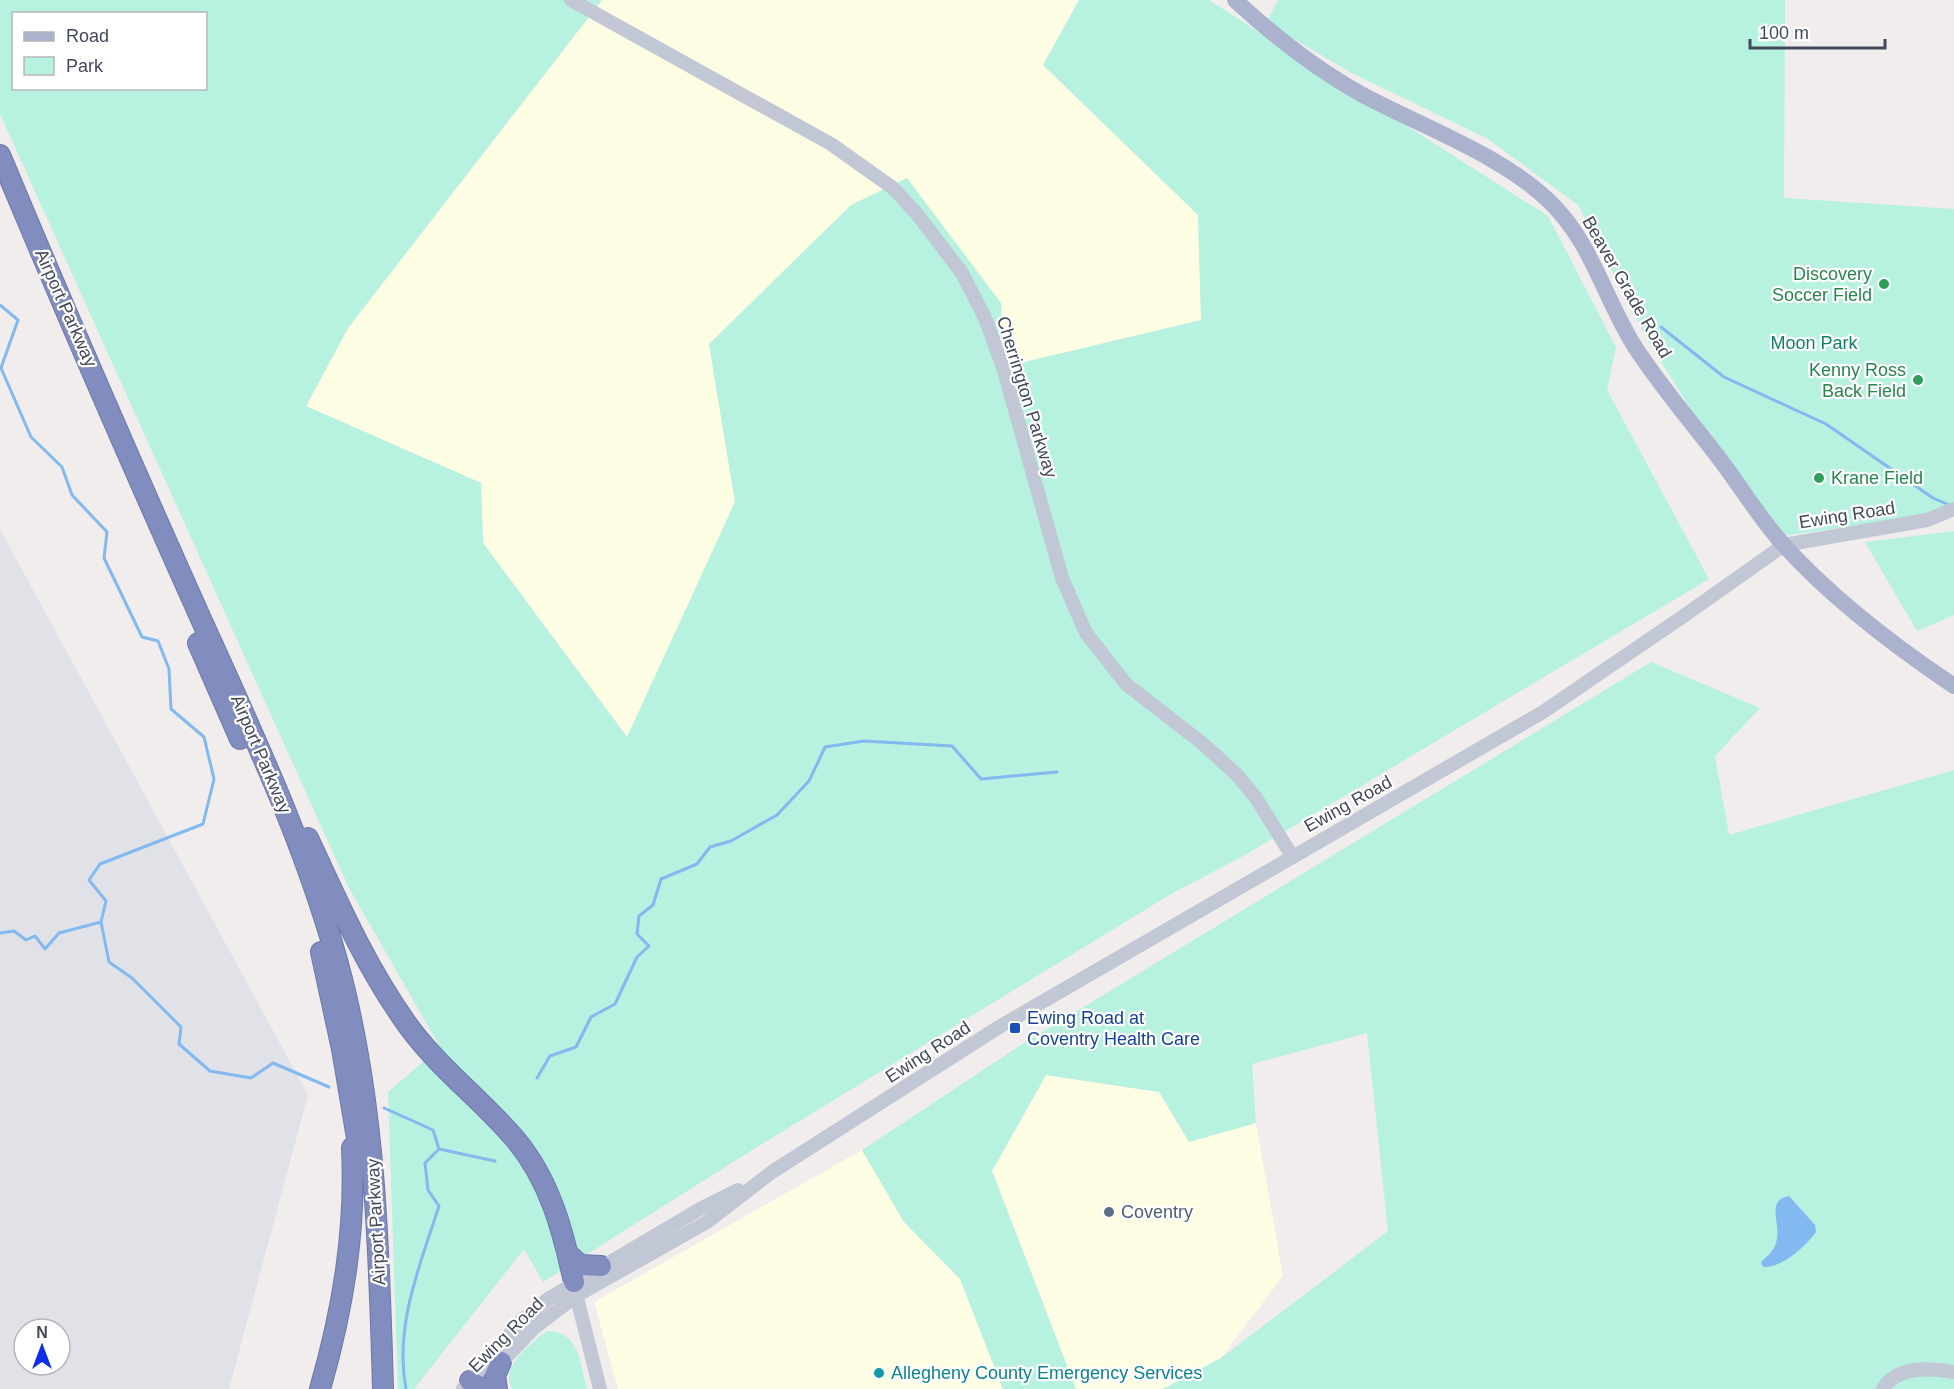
<svg xmlns="http://www.w3.org/2000/svg" width="1954" height="1389" viewBox="0 0 1954 1389" font-family="Helvetica,sans-serif">
	<style>
		.commercial { fill: #fdfde4 }
		.airport { fill: #e1e2e8; fill-rule: evenodd }
		.green { fill: #b7f1df; fill-rule: evenodd }
		.water { fill: #82b9f1 }
		.lines { fill: none; stroke-linecap: round; stroke-linejoin: round }
		.stream { stroke: #82b9f1; stroke-width: 3 }
		.highway-casing { stroke: #6c78ab; stroke-width: 22 }
		.minor { stroke: #c2c7d5; stroke-width: 14 }
		.major { stroke: #aab2ce; stroke-width: 16 }
		.highway { stroke: #818dbf; stroke-width: 20 }
		.leisure-dot { fill: #2e9e5b; stroke: #fff; stroke-width: 2 }
		.transit-dot { fill: #1a4fb4; stroke: #fff; stroke-width: 2 }
		.service-dot { fill: #5c6f8a; stroke: #fff; stroke-width: 2 }
		.culture-dot { fill: #0f9aa8; stroke: #fff; stroke-width: 2 }
		.labels { text-anchor: middle; dominant-baseline: central; stroke-width: 4.5; stroke-linejoin: round; paint-order: stroke }
		.leisure-label { font-size: 18px; fill: #27864d; stroke: #fff; text-anchor: end }
		.street-label { font-size: 18px; fill: #44495b; stroke: #fff }
		.park-label { font-size: 18px; fill: #118069; stroke: #fff }
		.transit-label { font-size: 18px; fill: #164399; stroke: #fff; text-anchor: start }
		.service-label { font-size: 18px; fill: #4e5e75; stroke: #fff; text-anchor: start }
		.culture-label { font-size: 18px; fill: #0d838f; stroke: #fff; text-anchor: start }
	</style>
	<rect width="100%" height="100%" fill="#f0edec"/>
	<path class="commercial" d="M 602,0 L 1079,0 L 1043,65 L 1198,215 L 1201,321 L 1003,367 L 709,344 L 735,502 L 628,738 L 483,543 L 481,483 L 306,406 L 348,328 Z
		M 1046,1075 L 1159,1092 L 1189,1142 L 1256,1123 L 1283,1276 L 1221,1358 L 1163,1389 L 1076,1389 L 992,1171 Z
		M 862,1150 L 904,1222 L 960,1279 L 1003,1389 L 618,1389 L 594,1302 Z"/>
	<path class="airport" d="M 0,529 L 308,1095 L 229,1389 L 0,1389 ZM 24,1329 L 60,1329 L 60,1365 L 24,1365 Z"/>
	<path class="green" d="M 0,0 L 602,0 L 348,328 L 306,406 L 481,483 L 483,543 L 627,737 L 735,502 L 709,344 L 851,205 L 907,178 L 1001,303 L 1003,367 L 1201,320 L 1198,215 L 1043,65 L 1079,0 L 1209,0 L 1548,216 L 1616,347 L 1607,390 L 1709,579 L 1245,855 L 1171,894 L 757,1147 L 543,1282 L 524,1249 L 414,1389 L 398,1389 L 388,1092 L 440,1047 L 349,888 L 0,114 ZM 14,14 L 206,14 L 206,88 L 14,88 Z
		M 1278,0 L 1785,0 L 1784,198 L 1954,209 L 1954,506 L 1916,517 L 1783,536 L 1698,421 L 1647,339 L 1578,205 L 1488,139 L 1352,73 L 1266,23 Z
		M 1954,531 L 1954,615 L 1917,631 L 1865,542 Z
		M 1651,662 L 1760,708 L 1715,756 L 1729,835 L 1954,770 L 1954,1389 L 1163,1389 L 1221,1358 L 1388,1231 L 1367,1033 L 1252,1064 L 1256,1123 L 1189,1142 L 1159,1092 L 1046,1075 L 992,1171 L 1076,1389 L 1003,1389 L 960,1279 L 904,1222 L 862,1150 L 1021,1045 Z
		M 548,1331 C 580,1332 580,1364 587,1389 L 512,1389 C 500,1366 527,1349 542,1334 Z"/>
	<path class="water" d="M 1789,1196 L 1815,1225 L 1816,1232 C 1805,1247 1782,1268 1763,1267 L 1761,1262 C 1769,1255 1776,1249 1777,1238 C 1780,1223 1766,1200 1789,1196 Z"/>
	<g class="lines">
		<path class="stream" d="M 0,305 L 18,320 L 1,368 L 31,437 L 62,467 L 72,495 L 107,532 L 104,558 L 142,637 L 158,641 L 169,669 L 171,709 L 204,737 L 214,779 L 203,824 L 100,864 L 89,880 L 106,901 L 101,922 L 109,962 L 132,978 L 181,1027 L 179,1044 L 210,1071 L 251,1078 L 273,1063 L 329,1087
			M 1661,327 L 1724,377 L 1826,424 L 1933,498 L 1949,505
			M 0,933 L 14,931 L 26,940 L 35,936 L 45,949 L 59,933 L 101,922
			M 537,1078 L 550,1056 L 576,1047 L 591,1017 L 615,1004 L 637,957 L 649,946 L 637,934 L 639,916 L 653,905 L 661,879 L 697,864 L 710,847 L 731,841 L 777,815 L 809,781 L 825,747 L 864,741 L 952,746 L 981,779 L 1057,772
			M 384,1108 L 433,1130 L 439,1149 L 425,1163 L 428,1190 L 439,1206 C 420,1265 394,1326 406,1389
			M 439,1149 L 495,1161"/>
		<g class="highway-casing">
			<path id="highway" d="M 0,155 C 65,311 132,465 201,619 C 254,736 310,854 342,979 C 376,1114 379,1251 383,1389
				M 198,643 L 240,739
				M 308,838 C 338,903 367,969 409,1027 C 440,1069 482,1100 516,1140 C 550,1181 563,1231 574,1282
				M 321,952 L 342,1049 L 361,1162
				M 569,1255 L 580,1265 L 601,1266
				M 470,1381 L 483,1389
				M 320,1389 C 343,1309 356,1231 352,1148
				M 497,1389 L 495,1376 L 501,1362"/>
		</g>
		<path class="minor" d="M 571,0 L 831,144 L 893,188 L 917,214 L 962,273 L 985,318 L 1003,367 L 1062,578 L 1086,633 L 1126,684 L 1202,743 L 1237,775 L 1256,798 L 1292,856
			M 575,1290 L 600,1389
			M 495,1369 L 534,1328 L 576,1296 L 707,1222 L 772,1172 L 999,1027 L 1543,712 L 1685,615 L 1784,545 L 1927,520 L 1954,509
			M 463,1389 L 520,1322 L 548,1299 L 700,1209 L 738,1190
			M 1883,1389 C 1897,1365 1931,1368 1954,1372"/>
		<path class="major" d="M 1235,0 C 1274,36 1314,68 1361,94 C 1420,126 1503,155 1551,203 C 1592,243 1605,300 1635,347 C 1659,384 1688,418 1715,453 C 1738,482 1757,515 1782,543 C 1831,598 1893,645 1954,686"/>
		<use href="#highway" class="highway"/>
	</g>
	<g class="leisure-dot">
		<circle cx="1884" cy="284" r="6"/>
		<circle cx="1918" cy="380" r="6"/>
		<circle cx="1819" cy="478" r="6"/>
	</g>
	<rect class="transit-dot" x="1009" y="1022" width="12" height="12" rx="3"/>
	<circle class="service-dot" cx="1109" cy="1212" r="6"/>
	<circle class="culture-dot" cx="879" cy="1373" r="6"/>
	<g class="labels">
		<g class="leisure-label">
			<text x="1872" y="274">Discovery<tspan x="1872" dy="21">Soccer Field</tspan></text>
			<text x="1906" y="370">Kenny Ross<tspan x="1906" dy="21">Back Field</tspan></text>
			<text x="1831" y="478" text-anchor="start">Krane Field</text>
		</g>
		<g class="street-label">
			<text transform="translate(1627 287) rotate(60)">Beaver Grade Road</text>
			<text transform="translate(66 308) rotate(66)">Airport Parkway</text>
			<text transform="translate(1027 397) rotate(73)">Cherrington Parkway</text>
			<text transform="translate(1847 515) rotate(-9)">Ewing Road</text>
			<text transform="translate(261 754) rotate(67)">Airport Parkway</text>
			<text transform="translate(1348 804) rotate(-29)">Ewing Road</text>
			<text transform="translate(928 1052) rotate(-33)">Ewing Road</text>
			<text transform="translate(376 1222) rotate(-93)">Airport Parkway</text>
			<text transform="translate(506 1335) rotate(-45)">Ewing Road</text>
		</g>
		<g class="park-label">
			<text x="1814" y="343">Moon Park</text>
		</g>
		<g class="transit-label">
			<text x="1027" y="1018">Ewing Road at<tspan x="1027" dy="21">Coventry Health Care</tspan></text>
		</g>
		<g class="service-label">
			<text x="1121" y="1212">Coventry</text>
		</g>
		<g class="culture-label">
			<text x="891" y="1373">Allegheny County Emergency Services</text>
		</g>
	</g>
	<rect x="12" y="12" width="195" height="78" fill="#ffffff" stroke="#b4b6bd" stroke-width="1.5"/>
	<rect x="24" y="32" width="30" height="9" fill="#aab2ce" stroke="#b4b6bd" stroke-width="1.5"/>
	<text x="66" y="42" font-size="18" fill="#44495b">Road</text>
	<rect x="24" y="57" width="30" height="18" fill="#b7f1df" stroke="#b4b6bd" stroke-width="1.5"/>
	<text x="66" y="72" font-size="18" fill="#44495b">Park</text>
	<g transform="translate(42 1347)"><circle r="28" fill="#ffffff" stroke="#b4b6bd" stroke-width="1.5"/>
	<path d="M0-4.5L10 22L0 15L-10 22Z" fill="#0e2de8"/>
	<text y="-9" font-size="16" font-weight="bold" text-anchor="middle" fill="#44495b">N</text>
	</g>
	<path d="M1750 39v9h135v-9" fill="none" stroke="#44495b" stroke-width="3"/>
	<text x="1759" y="39" font-size="18" fill="#44495b" stroke="#ffffff" stroke-width="4.5" paint-order="stroke">100 m</text>
</svg>
